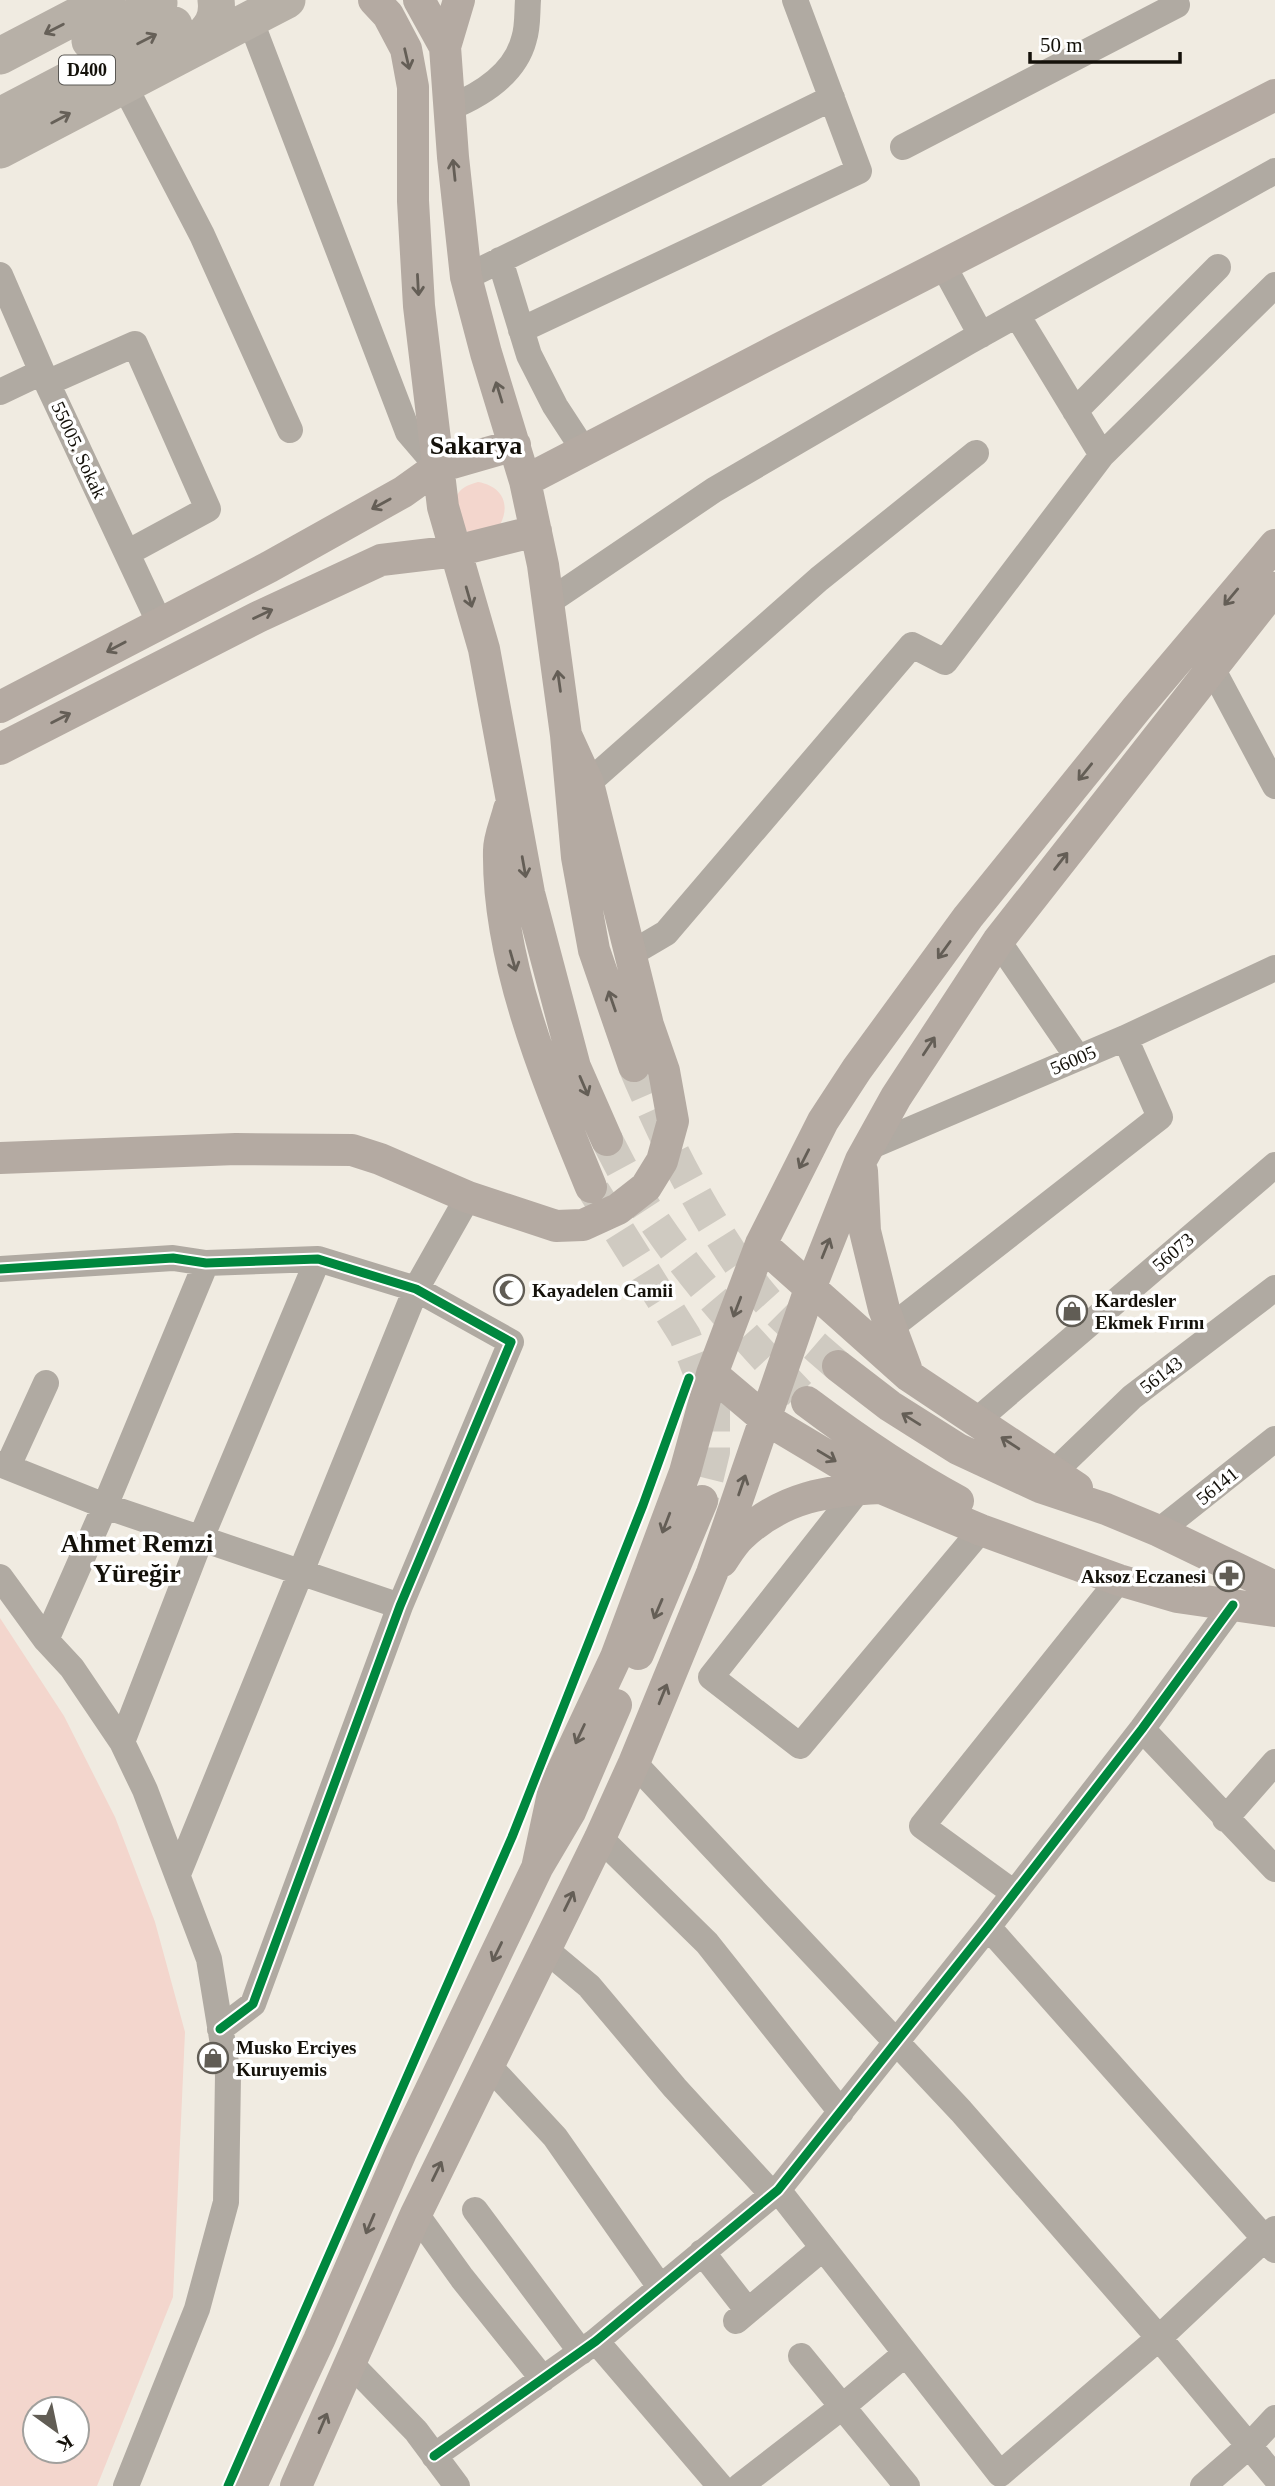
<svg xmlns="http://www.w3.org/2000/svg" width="1275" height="2486" viewBox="0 0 1275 2486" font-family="Georgia,serif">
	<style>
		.grass { fill: #f3d6cd; fill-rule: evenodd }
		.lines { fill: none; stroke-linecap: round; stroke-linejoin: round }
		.major-tunnel { stroke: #cfcac1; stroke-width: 32; stroke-dasharray: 32 16; stroke-linecap: butt }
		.minor { stroke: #b0aaa2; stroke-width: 26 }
		.major { stroke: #b4aaa2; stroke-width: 32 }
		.highway { stroke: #b7b0a7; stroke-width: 37 }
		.cycleway-casing { stroke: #fff; stroke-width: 13 }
		.cycleway { stroke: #00873e; stroke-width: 9 }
		.oneway { stroke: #666058 }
		.oneway2 { stroke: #645e56 }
		.labels { text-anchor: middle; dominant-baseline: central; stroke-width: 7; stroke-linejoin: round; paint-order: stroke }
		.shield { fill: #fff; stroke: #5a5854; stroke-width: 2 }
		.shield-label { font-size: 18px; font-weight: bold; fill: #14110a }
		.street-label { font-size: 19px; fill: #14110a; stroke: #fff }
		.poi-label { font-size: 19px; font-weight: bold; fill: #14110a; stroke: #fff; text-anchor: start }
		.district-label { font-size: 26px; font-weight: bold; fill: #14110a; stroke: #fff }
	</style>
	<rect width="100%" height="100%" fill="#f0ebe1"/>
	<path class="grass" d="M 478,482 C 502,486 511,504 500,525 L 470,534 L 457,523 C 454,500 452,489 478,482 Z
		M 0,1618 L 64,1716 L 115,1817 L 155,1922 L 185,2032 L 173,2297 L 97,2486 L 0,2486 ZM 77,2409 L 77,2451 L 35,2451 L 35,2409 Z"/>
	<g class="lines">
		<path class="major-tunnel" d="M 634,1066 C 666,1143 706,1222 757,1289 C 780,1318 811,1342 838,1366
			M 607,1140 C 617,1159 626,1178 638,1196 C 685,1272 746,1338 807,1402
			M 594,1191 L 685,1336 L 714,1411 L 714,1452 L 702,1501"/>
		<path class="minor" d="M 250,19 L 408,432 L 438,467
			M 124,85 L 202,235 L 290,430
			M 449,108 C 481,95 515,74 524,39 C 528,27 527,13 528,0
			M 903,147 L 1177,5 L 1175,0
			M 500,260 L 529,355 L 555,406 L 585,452
			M 943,265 L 981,335
			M 0,275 L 42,372 L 160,624
			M 466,277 L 832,98
			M 1017,315 L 1102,455
			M 521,330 L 859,171 L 795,0
			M 47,383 L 135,344 L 208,509 L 127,553
			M 0,392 L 42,372
			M 1075,411 L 1218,267
			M 547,603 L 714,490 L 968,342 L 1275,171
			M 1212,668 L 1275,786
			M 588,783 L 819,579 L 976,453
			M 998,941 L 1078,1058
			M 632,953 L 666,933 L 912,645 L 945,662 L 1102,455 L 1275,285
			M 869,1147 L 1125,1038 L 1275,968
			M 0,1269 L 173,1258 L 206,1263 L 318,1259 L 416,1289 L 511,1342 L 400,1606 L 253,2004 L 220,2029
			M 890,1328 L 1160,1117 L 1125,1038
			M 976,1421 L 1275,1165
			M 0,1464 L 105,1506 L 400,1606
			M 8,1466 L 46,1383
			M 1055,1471 L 1132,1397 L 1275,1288
			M 859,1489 L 711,1677 L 800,1746 L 981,1530
			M 1159,1531 L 1275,1439
			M 0,1577 L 46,1640 L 72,1668 L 122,1742 L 145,1790 L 209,1959 L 228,2075 L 226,2202 L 197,2309 L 126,2486
			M 46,1640 L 105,1506 L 206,1263
			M 1142,1729 L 1275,1869
			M 122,1742 L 201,1538 L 318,1259
			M 634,1763 L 961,2111 L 1159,2338 L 1275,2477
			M 1225,1819 L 1275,1762
			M 600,1838 L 707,1943 L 841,2112
			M 178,1874 L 416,1289 L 468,1197
			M 1014,1893 L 922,1826 L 1119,1580
			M 988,1927 L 1275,2250
			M 546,1950 L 589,1986 L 675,2088 L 772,2194
			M 489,2066 L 555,2137 L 660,2287
			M 778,2190 L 1000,2474 L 1159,2338 L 1275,2229
			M 475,2210 L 581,2352
			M 416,2214 L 462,2278 L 543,2379
			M 702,2252 L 748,2311
			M 736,2321 L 823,2248
			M 596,2341 L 720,2486
			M 801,2356 L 907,2486
			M 349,2362 L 416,2431 L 457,2486
			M 434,2456 L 596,2341 L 778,2190 L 988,1927 L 1142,1729 L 1233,1605
			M 740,2486 L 842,2407 L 905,2354
			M 1203,2486 L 1249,2446 L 1275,2418"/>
		<path class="major" d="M 374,0 L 388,15 L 406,49 L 413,87 L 413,201 L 419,306 L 443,507 L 484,649 L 529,893 L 575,1067 L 607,1140
			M 419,0 L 445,47 L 453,157 L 466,277 L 486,353 L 525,481 L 543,565 L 566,735 L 577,857 L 594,950 L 634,1066
			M 445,47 L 459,0
			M 525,481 L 775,351 L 1275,95
			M 0,707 L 269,567 L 403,492 L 438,467 L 515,445
			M 0,749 L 258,617 L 381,560 L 456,551 L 536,531
			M 509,809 C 506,822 499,837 499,850 C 497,963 549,1084 591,1187
			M 0,1158 L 236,1149 L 352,1150 L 380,1159 L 468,1197 L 556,1226 L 583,1225 L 618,1209 L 646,1187 L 662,1161 L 673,1121 L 664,1071 L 648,1025 L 588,783 L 566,735
			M 862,1171 L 865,1231 L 884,1309 L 906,1368
			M 761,1244 L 909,1376 L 1077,1488
			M 838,1366 L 890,1406 L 958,1449 L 1040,1487 L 1106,1509 L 1159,1531 L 1275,1587
			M 712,1374 L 764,1418 L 881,1488 L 981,1530 L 1119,1580 L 1177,1597 L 1275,1611
			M 807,1402 C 855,1438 904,1472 958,1501
			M 722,1561 C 728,1552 734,1542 742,1535 C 783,1497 828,1490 881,1488
			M 638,1654 L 702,1501
			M 537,1868 L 554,1789 L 616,1657 L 685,1472 L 712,1374 L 761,1244 L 823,1121 L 857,1069 L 968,917 L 1137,708 L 1275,545
			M 251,2486 L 319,2340 L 401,2152 L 537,1868 L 570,1812 L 616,1705
			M 296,2486 L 416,2214 L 600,1838 L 634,1763 L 712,1573 L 811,1286 L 861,1160 L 896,1097 L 998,941 L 1275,588"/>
		<path class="highway" d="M 90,41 L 159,3
			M 192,47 C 207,31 219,23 216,0
			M 0,56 L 107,0
			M 0,116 L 174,25
			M 0,150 L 287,0"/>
		<g class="cycleway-casing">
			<path id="cycleway" d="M 0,1269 L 173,1258 L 206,1263 L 318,1259 L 416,1289 L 511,1342 L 400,1606 L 253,2004 L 220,2029
				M 434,2456 L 596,2341 L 778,2190 L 988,1927 L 1142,1729 L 1233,1605
				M 228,2486 L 512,1837 L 643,1505 L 689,1378"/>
		</g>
		<use href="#cycleway" class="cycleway"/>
	</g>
	<defs><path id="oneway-shaft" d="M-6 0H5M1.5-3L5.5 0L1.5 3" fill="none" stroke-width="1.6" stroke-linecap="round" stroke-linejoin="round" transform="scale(1.75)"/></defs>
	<g class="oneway">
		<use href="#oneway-shaft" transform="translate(54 29) rotate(153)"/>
		<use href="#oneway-shaft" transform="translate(147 39) rotate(-27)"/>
		<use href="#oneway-shaft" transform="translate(61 118) rotate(-28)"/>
	</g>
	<g class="oneway2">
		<use href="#oneway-shaft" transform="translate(407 59) rotate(77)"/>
		<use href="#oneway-shaft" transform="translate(454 170) rotate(-96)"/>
		<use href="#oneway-shaft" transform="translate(418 285) rotate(87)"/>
		<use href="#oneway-shaft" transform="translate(499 392) rotate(-107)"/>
		<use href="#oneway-shaft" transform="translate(381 504) rotate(151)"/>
		<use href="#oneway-shaft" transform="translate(469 597) rotate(74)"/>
		<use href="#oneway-shaft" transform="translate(1231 597) rotate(130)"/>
		<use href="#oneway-shaft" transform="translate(263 614) rotate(-25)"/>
		<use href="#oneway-shaft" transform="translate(116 647) rotate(152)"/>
		<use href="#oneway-shaft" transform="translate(559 681) rotate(-98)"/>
		<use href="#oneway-shaft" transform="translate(61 718) rotate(-27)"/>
		<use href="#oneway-shaft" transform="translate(1085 772) rotate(129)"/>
		<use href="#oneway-shaft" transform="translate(1061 861) rotate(-52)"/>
		<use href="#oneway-shaft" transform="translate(524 867) rotate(80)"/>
		<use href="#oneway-shaft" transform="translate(944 950) rotate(126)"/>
		<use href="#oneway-shaft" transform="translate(513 961) rotate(74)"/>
		<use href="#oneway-shaft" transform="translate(612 1001) rotate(-109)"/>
		<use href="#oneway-shaft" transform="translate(929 1046) rotate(-57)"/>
		<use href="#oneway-shaft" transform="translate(584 1086) rotate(67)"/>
		<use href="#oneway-shaft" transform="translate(804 1159) rotate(117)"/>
		<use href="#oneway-shaft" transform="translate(826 1248) rotate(-68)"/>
		<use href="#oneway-shaft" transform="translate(737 1307) rotate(111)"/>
		<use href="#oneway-shaft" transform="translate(911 1419) rotate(-148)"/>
		<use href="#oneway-shaft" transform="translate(1010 1443) rotate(-147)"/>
		<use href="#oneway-shaft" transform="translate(827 1456) rotate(31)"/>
		<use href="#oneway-shaft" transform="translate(742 1485) rotate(-71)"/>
		<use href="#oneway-shaft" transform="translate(666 1523) rotate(111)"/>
		<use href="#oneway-shaft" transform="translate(658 1609) rotate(113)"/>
		<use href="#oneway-shaft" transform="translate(663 1694) rotate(-68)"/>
		<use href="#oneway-shaft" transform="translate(580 1734) rotate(115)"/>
		<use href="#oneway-shaft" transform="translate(569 1901) rotate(-64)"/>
		<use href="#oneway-shaft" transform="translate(497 1952) rotate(116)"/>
		<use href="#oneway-shaft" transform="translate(437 2171) rotate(-64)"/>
		<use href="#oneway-shaft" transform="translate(370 2224) rotate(113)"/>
		<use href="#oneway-shaft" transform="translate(323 2423) rotate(-67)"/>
	</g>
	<defs>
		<g id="mosque-ring" transform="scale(1.575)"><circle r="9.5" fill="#fff" stroke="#615d55" stroke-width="1.5"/><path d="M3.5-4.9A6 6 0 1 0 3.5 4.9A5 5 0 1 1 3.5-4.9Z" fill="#615d55"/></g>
		<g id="shop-ring" transform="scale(1.575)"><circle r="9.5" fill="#fff" stroke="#615d55" stroke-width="1.5"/><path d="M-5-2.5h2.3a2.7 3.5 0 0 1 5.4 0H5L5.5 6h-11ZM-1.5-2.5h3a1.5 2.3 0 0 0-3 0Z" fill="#615d55"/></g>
		<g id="pharmacy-ring" transform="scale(1.575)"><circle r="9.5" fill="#fff" stroke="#615d55" stroke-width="1.5"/><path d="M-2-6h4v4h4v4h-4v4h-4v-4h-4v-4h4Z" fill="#615d55"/></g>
	</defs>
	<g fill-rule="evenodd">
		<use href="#mosque-ring" x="509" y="1290"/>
		<use href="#shop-ring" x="1072" y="1311"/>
		<use href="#pharmacy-ring" x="1229" y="1576"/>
		<use href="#shop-ring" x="213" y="2058"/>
	</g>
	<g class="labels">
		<rect class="shield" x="59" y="55.5" width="56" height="29" rx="5"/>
		<g class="shield-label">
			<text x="87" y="70">D400</text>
		</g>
		<g class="street-label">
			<text transform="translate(79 450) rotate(65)">55005. Sokak</text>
			<text transform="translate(1073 1060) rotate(-23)">56005</text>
			<text transform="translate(1173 1252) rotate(-41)">56073</text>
			<text transform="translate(1161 1375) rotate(-37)">56143</text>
			<text transform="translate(1217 1486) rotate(-39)">56141</text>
		</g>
		<g class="poi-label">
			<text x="532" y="1290">Kayadelen Camii</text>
			<text x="1095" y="1300">Kardesler<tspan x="1095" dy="22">Ekmek Fırını</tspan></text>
			<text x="1206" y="1576" text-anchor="end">Aksoz Eczanesi</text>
			<text x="236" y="2047">Musko Erciyes<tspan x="236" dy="22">Kuruyemis</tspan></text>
		</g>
		<g class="district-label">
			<text x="476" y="445">Sakarya</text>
			<text x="137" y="1543">Ahmet Remzi<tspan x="137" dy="30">Yüreğir</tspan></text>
		</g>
	</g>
	<g transform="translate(56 2430) rotate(147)"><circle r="33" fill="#ffffff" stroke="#a1a09d" stroke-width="2"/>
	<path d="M0-5L12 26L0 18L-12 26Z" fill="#615d55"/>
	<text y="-10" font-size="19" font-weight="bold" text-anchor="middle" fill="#14110a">K</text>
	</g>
	<path d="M1030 52v10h150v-10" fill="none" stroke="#14110a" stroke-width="3.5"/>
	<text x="1040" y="52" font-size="21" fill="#14110a" stroke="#ffffff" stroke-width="5" paint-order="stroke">50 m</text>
</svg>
